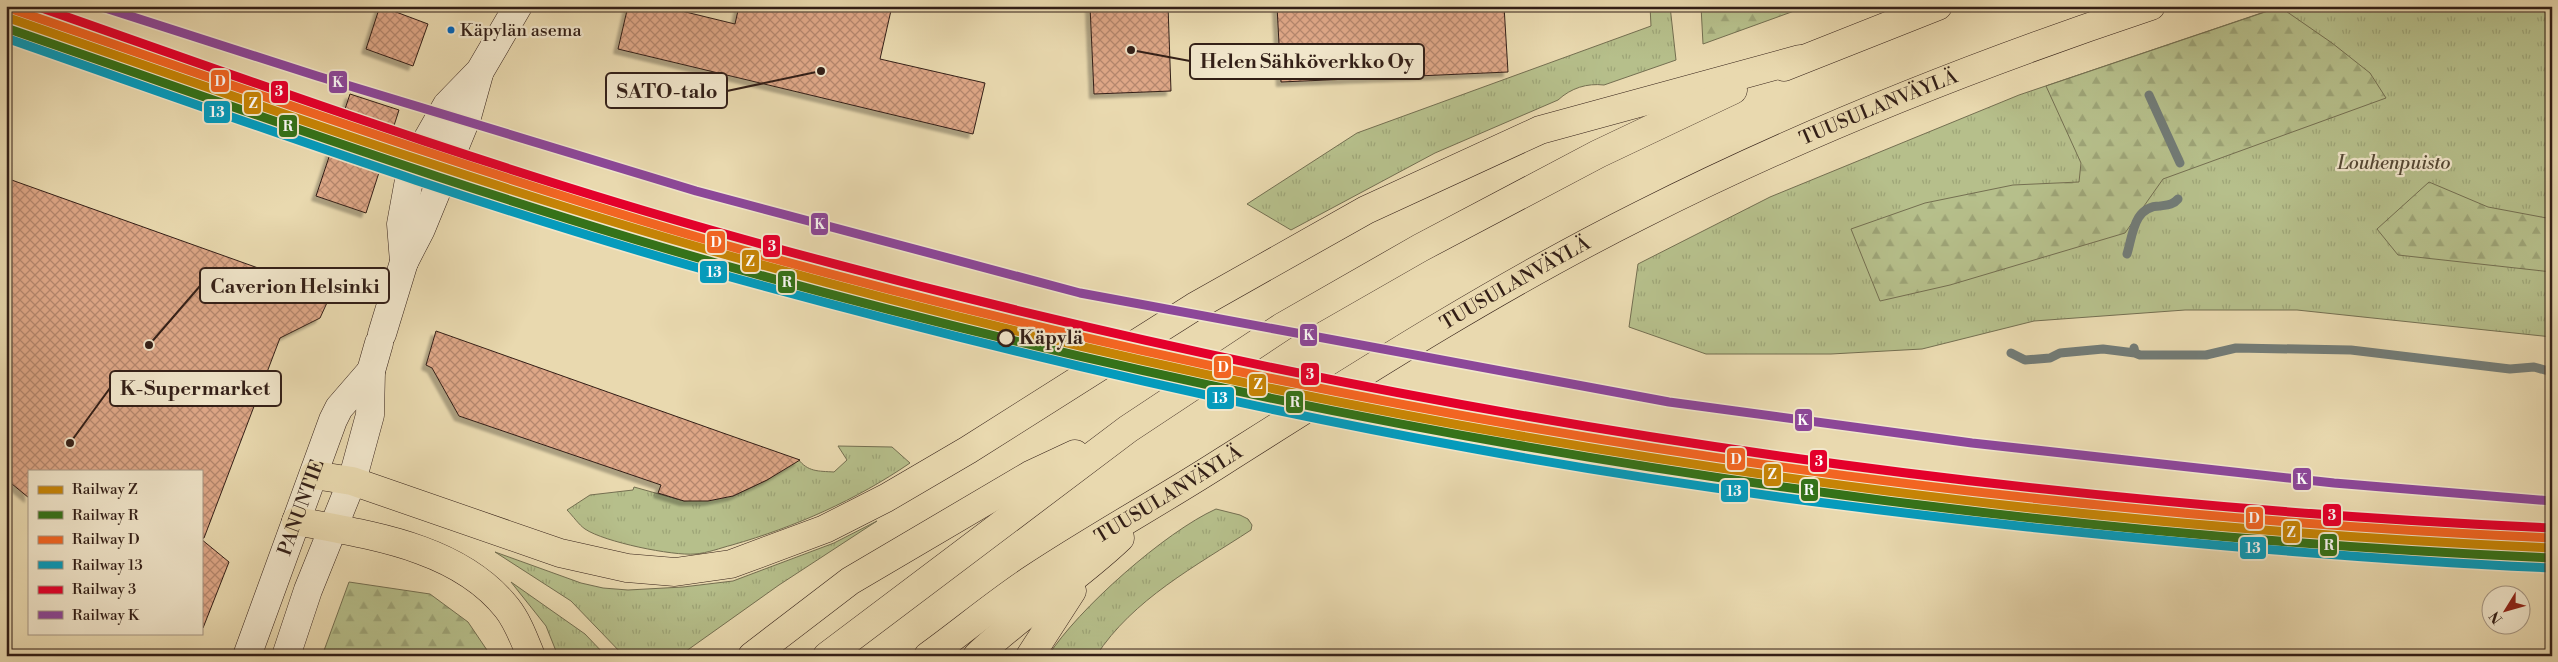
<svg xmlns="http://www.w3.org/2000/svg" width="2558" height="662" viewBox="0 0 2558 662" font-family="'Libre Bodoni',serif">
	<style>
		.grass { fill: url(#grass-tufts); stroke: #746f51 }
		.forest { fill: url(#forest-firs); stroke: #746f51 }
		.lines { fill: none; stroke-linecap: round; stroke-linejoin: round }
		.stream { stroke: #727b76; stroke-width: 9 }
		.building { fill: url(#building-cross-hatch); stroke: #331f17; filter: url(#shadow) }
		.secondary-casing { stroke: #331f17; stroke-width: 29 }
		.motorway-casing { stroke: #331f17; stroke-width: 29 }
		.secondary { stroke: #f1e6cb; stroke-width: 28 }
		.motorway { stroke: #e9d9af; stroke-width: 28 }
		.rail-1-casing { stroke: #f1e6cb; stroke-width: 12 }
		.rail-2-casing { stroke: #f1e6cb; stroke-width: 12 }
		.rail-3-casing { stroke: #f1e6cb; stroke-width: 12 }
		.rail-4-casing { stroke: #f1e6cb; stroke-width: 12 }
		.rail-5-casing { stroke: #f1e6cb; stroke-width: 12 }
		.rail-6-casing { stroke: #f1e6cb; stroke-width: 12 }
		.rail-1 { stroke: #c68406; stroke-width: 9 }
		.rail-2 { stroke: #357219; stroke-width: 9 }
		.rail-3 { stroke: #f26522; stroke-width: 9 }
		.rail-4 { stroke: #059bbc; stroke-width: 9 }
		.rail-5 { stroke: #e4002b; stroke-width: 9 }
		.rail-6 { stroke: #8c4799; stroke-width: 9 }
		.bus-dot { fill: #0065bd; stroke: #f1e6cb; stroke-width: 2 }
		.stop-dot { fill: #f1e6cb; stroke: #331f17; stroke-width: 2.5 }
		.labels { text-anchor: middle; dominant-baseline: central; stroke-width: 4.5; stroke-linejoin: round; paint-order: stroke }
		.bus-label { font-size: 18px; fill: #331f17; stroke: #f1e6cb; text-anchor: start }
		.street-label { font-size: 19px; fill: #331f17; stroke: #f1e6cb }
		.park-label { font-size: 19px; font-style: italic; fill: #544734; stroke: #f1e6cb }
		.stop-label { font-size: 19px; font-weight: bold; fill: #331f17; stroke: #f1e6cb; text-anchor: start }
		.leader { fill: none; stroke: #331f17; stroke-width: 2 }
		.callout-dot { fill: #331f17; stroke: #f1e6cb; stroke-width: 2 }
		.callout { fill: #f1e6cb; stroke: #331f17; stroke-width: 2 }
		.callout-label { font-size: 20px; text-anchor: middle; font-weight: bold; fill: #331f17 }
		.line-badge { stroke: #f1e6cb; stroke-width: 2 }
		.badge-label { font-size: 14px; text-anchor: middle; font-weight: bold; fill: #fff }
	</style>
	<defs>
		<pattern id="grass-tufts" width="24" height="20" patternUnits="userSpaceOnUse" patternTransform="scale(1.25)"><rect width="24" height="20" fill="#b6bf8b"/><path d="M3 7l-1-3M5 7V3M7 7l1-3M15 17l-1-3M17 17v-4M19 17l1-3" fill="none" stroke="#9da477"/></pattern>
		<pattern id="forest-firs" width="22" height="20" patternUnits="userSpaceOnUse" patternTransform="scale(1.25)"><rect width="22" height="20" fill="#b6bf8b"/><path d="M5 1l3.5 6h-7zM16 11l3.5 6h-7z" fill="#9da477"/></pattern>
		<pattern id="building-cross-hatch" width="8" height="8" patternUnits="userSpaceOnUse" patternTransform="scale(1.25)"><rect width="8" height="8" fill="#dea787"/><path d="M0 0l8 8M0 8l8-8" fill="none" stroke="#b5876d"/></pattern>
		<filter id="shadow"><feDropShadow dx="-4.5" dy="4.5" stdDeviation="1" flood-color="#0004"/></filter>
	</defs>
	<rect width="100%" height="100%" fill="#e9d9af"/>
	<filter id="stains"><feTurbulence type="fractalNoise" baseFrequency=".004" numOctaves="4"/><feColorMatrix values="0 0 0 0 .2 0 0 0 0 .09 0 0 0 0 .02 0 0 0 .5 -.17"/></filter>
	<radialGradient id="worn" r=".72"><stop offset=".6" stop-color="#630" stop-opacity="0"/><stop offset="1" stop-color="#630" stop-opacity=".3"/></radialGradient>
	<path class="grass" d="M 1650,6 L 1670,6 L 1676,60 L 1604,85 C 1587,83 1571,88 1558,100 L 1435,153 L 1291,230 L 1247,204 L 1357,133 L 1651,26 Z
		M 2282,6 L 2552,6 L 2552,337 L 2297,310 L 2185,310 L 2034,321 L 1922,349 L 1831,354 L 1706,354 L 1629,327 L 1638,264 L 1770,197 L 2019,95 Z
		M 838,446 L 892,447 L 910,463 C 856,500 795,527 732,545 C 720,548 708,553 695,554 C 673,556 604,542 585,529 C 579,525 573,516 567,510 L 590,495 L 633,490 L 634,487 L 684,501 L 733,496 L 767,480 L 798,459 C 808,472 818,471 834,472 L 847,460 Z
		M 1216,509 L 1240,515 L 1248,519 L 1252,525 L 1251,530 C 1196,566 1133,599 1096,656 L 1048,656 C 1078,609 1165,532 1216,509 Z
		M 877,521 L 779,585 L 682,654 L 676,656 L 624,656 L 571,601 L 495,552 L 581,583 L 603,588 L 628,590 L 683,587 L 733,581 L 834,543 Z
		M 511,582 L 585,634 L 606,656 L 558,656 L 546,626 Z"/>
	<path class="forest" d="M 1701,6 L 1808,6 L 1703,44 Z
		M 2280,7 L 2332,43 L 2370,73 L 2386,98 L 2163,179 L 2125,233 L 1950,285 L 1880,301 L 1851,229 L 1925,203 L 2013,185 L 2079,182 L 2081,163 L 2046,86 Z
		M 2429,182 L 2488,207 L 2552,219 L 2552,272 L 2398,255 L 2377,229 Z
		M 349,582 L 430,594 L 468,622 L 491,656 L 322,656 Z"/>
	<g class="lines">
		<path class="stream" d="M 2149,95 L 2180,163
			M 2127,254 C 2133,234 2134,206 2160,206 C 2167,205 2173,205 2178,199
			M 2134,348 L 2135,353 L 2140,355 L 2206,355 L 2236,348 L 2351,350 L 2510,369 L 2534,367 L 2552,372
			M 2011,353 L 2025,360 L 2050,358 L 2060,353 L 2103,349 L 2135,353"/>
	</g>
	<path class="building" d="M 380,6 L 428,24 L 413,66 L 366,49 Z
		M 628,6 L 661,6 L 735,24 L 739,6 L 892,6 L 880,59 L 985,83 L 973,134 L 618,49 Z
		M 1090,6 L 1168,6 L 1171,91 L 1094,94 Z
		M 1277,6 L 1504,6 L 1508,72 L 1281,82 Z
		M 350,94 L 399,110 L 366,213 L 316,196 Z
		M 6,178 L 331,294 L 320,318 L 280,338 L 204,538 L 201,538 L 201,471 L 29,471 L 29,498 L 6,479 Z
		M 436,331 L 723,433 L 800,460 L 767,480 L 733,496 L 708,501 L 684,501 L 658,493 L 661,485 L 459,416 L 432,368 L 426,365 Z
		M 201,539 L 229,562 L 203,628 L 201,628 Z"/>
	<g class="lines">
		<g class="secondary-casing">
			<g id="secondary">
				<path d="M 404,262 L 401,224 L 409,180 L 423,147 L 447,105 L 480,71 L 518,6"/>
				<path d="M 382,334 L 404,262 L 421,229 L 467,117 L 479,74"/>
				<path id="s1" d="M 247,656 L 333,420 L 339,408 L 371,371"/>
				<path d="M 286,656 L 308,590 L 352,481 L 370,415 L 371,371 L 379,343"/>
			</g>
		</g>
		<g class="motorway-casing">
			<g id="motorway">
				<path d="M 1784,67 L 1938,6"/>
				<path d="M 314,475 L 352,481 L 560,553 L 627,568 L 675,572 L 731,564 L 825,529 L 886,498 L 968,450 L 1194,307 L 1366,210 L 1540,130 L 1800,59"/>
				<path d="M 296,521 C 368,535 458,546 507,608 C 518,622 524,639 531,656"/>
				<path d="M 752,656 L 850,581 L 1030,475 L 1075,454"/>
				<path d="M 827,656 L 1128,429 L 1282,327 L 1420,248 L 1598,154 L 1733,90"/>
				<path id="s2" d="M 928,656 C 964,630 998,601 1035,577 C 1097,536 1163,500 1225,460 C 1361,374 1497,287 1641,215 C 1805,132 1977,64 2151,6"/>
				<path d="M 977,656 C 1022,613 1075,581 1120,538"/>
				<path d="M 1030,656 L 1072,591"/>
			</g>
		</g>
		<use href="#secondary" class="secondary"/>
		<use href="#motorway" class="motorway"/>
		<g class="rail-1-casing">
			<path id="rail-1" d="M 6,17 C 242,99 476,184 716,252 C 1314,422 1931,520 2552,548"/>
		</g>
		<g class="rail-2-casing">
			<path id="rail-2" d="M 6,28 C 242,109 476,195 716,263 C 1314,431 1930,530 2552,558"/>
		</g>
		<g class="rail-3-casing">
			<path id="rail-3" d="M 9,8 C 244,89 479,174 718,243 C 1315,412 1932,510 2552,538"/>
		</g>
		<g class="rail-4-casing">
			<path id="rail-4" d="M 6,38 C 241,120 476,206 716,273 C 965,342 1216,402 1470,448 C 1654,482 1841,507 2028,527 C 2202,545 2376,560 2551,568"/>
		</g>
		<g class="rail-5-casing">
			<path id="rail-5" d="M 36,6 C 264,86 492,169 725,234 C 1323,402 1932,500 2552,528"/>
		</g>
		<g class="rail-6-casing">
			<path id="rail-6" d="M 99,6 L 317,76 L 696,191 L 1080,293 L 1669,402 L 1972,443 L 2334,483 L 2552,501"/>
		</g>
		<use href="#rail-1" class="rail-1"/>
		<use href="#rail-2" class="rail-2"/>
		<use href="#rail-3" class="rail-3"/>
		<use href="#rail-4" class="rail-4"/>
		<use href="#rail-5" class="rail-5"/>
		<use href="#rail-6" class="rail-6"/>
	</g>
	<circle class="bus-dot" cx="451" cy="30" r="4.5"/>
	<circle class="stop-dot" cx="1006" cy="338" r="8"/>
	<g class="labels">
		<g class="bus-label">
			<text x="460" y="30">Käpylän asema</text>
		</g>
		<g class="street-label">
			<text stroke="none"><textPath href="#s2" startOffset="1100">TUUSULANVÄYLÄ</textPath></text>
			<text stroke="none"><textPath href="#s2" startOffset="696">TUUSULANVÄYLÄ</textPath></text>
			<text stroke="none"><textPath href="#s2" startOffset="290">TUUSULANVÄYLÄ</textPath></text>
			<text stroke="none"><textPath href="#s1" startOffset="158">PANUNTIE</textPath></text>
		</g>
		<g class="park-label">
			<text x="2394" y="163">Louhenpuisto</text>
		</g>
		<g class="stop-label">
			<text x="1019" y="338">Käpylä</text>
		</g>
	</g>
	<path class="leader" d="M1131 50L1190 61M821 71L727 91M149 345L200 286M70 443L110 388"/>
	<g class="callout-dot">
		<circle cx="1131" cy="50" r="5"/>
		<circle cx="821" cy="71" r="5"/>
		<circle cx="149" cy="345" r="5"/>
		<circle cx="70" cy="443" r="5"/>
	</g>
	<g class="callout">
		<rect x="1190" y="44" width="234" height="35" rx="5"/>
		<rect x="606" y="73" width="121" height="35" rx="5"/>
		<rect x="200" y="268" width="189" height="35" rx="5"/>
		<rect x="110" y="371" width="171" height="35" rx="5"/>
	</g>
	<g class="callout-label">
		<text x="1307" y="68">Helen Sähköverkko Oy</text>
		<text x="667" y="98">SATO-talo</text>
		<text x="295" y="293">Caverion Helsinki</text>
		<text x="195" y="395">K-Supermarket</text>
	</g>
	<g class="line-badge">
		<rect x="210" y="69" width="20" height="24" rx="5" fill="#f26522"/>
		<rect x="328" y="70" width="20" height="24" rx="5" fill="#8c4799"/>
		<rect x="270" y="80" width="19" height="24" rx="5" fill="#e4002b"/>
		<rect x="243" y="91" width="19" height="24" rx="5" fill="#c68406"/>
		<rect x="203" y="100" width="28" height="24" rx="5" fill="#059bbc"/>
		<rect x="278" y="114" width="20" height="24" rx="5" fill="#357219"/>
		<rect x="810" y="212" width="19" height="24" rx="5" fill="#8c4799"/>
		<rect x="706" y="230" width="20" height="24" rx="5" fill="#f26522"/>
		<rect x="762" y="234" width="19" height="24" rx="5" fill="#e4002b"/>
		<rect x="741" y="249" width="19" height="24" rx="5" fill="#c68406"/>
		<rect x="699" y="260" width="29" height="24" rx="5" fill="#059bbc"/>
		<rect x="777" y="270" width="19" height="24" rx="5" fill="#357219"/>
		<rect x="1299" y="323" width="19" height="24" rx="5" fill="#8c4799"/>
		<rect x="1213" y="355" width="19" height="24" rx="5" fill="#f26522"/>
		<rect x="1300" y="362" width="20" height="24" rx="5" fill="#e4002b"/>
		<rect x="1248" y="373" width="19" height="24" rx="5" fill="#c68406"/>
		<rect x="1206" y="386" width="29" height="24" rx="5" fill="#059bbc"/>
		<rect x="1285" y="390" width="19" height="24" rx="5" fill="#357219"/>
		<rect x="1794" y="408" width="19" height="24" rx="5" fill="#8c4799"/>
		<rect x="1726" y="447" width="20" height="24" rx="5" fill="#f26522"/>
		<rect x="1809" y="449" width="19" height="24" rx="5" fill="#e4002b"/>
		<rect x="1763" y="463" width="19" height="24" rx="5" fill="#c68406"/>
		<rect x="2292" y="467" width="20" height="24" rx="5" fill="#8c4799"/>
		<rect x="1800" y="478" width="19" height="24" rx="5" fill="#357219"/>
		<rect x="1720" y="479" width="29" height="24" rx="5" fill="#059bbc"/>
		<rect x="2322" y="503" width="20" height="24" rx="5" fill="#e4002b"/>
		<rect x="2245" y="506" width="19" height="24" rx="5" fill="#f26522"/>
		<rect x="2282" y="520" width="19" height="24" rx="5" fill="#c68406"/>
		<rect x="2319" y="533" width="19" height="24" rx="5" fill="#357219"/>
		<rect x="2239" y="536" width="28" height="24" rx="5" fill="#059bbc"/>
	</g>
	<g class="badge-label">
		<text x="220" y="86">D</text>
		<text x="338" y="87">K</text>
		<text x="279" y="96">3</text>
		<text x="253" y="108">Z</text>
		<text x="217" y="117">13</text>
		<text x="288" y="131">R</text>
		<text x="820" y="229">K</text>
		<text x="716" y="247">D</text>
		<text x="772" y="251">3</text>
		<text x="750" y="266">Z</text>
		<text x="714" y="277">13</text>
		<text x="787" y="287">R</text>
		<text x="1309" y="340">K</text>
		<text x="1223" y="372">D</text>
		<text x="1310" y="379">3</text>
		<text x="1258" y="389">Z</text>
		<text x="1220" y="403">13</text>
		<text x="1295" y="407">R</text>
		<text x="1803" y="425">K</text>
		<text x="1736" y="464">D</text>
		<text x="1819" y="466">3</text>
		<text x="1772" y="479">Z</text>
		<text x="2302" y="484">K</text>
		<text x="1809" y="495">R</text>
		<text x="1734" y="496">13</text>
		<text x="2332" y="520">3</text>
		<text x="2254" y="523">D</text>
		<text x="2291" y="537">Z</text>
		<text x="2329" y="550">R</text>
		<text x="2253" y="553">13</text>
	</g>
	<rect width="2558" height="662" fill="none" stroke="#e9d9af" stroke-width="25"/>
	<rect x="8" y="8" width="2543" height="647" fill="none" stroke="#331f17" stroke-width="2.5"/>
	<rect x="12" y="12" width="2533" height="637" fill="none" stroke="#331f17"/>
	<rect x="28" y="470" width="175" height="165" fill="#f1e6cb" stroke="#a59683"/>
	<rect x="38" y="486" width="25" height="8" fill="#c68406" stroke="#a59683"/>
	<text x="72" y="494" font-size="15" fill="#331f17">Railway Z</text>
	<rect x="38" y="511" width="25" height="8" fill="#357219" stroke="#a59683"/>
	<text x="72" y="520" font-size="15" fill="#331f17">Railway R</text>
	<rect x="38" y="536" width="25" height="8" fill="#f26522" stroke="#a59683"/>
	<text x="72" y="544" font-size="15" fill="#331f17">Railway D</text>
	<rect x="38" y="561" width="25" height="8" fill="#059bbc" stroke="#a59683"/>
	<text x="72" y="570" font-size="15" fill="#331f17">Railway 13</text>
	<rect x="38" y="586" width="25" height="8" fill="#e4002b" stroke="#a59683"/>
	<text x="72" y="594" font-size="15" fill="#331f17">Railway 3</text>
	<rect x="38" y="611" width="25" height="8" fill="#8c4799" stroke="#a59683"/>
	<text x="72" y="620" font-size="15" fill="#331f17">Railway K</text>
	<g transform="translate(2506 610) rotate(233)"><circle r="24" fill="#f1e6cb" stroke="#a59683"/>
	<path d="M0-4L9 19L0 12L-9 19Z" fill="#8f2418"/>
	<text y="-8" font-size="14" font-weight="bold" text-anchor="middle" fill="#331f17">N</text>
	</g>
	<rect width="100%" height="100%" filter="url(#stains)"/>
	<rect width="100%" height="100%" fill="url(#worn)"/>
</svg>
